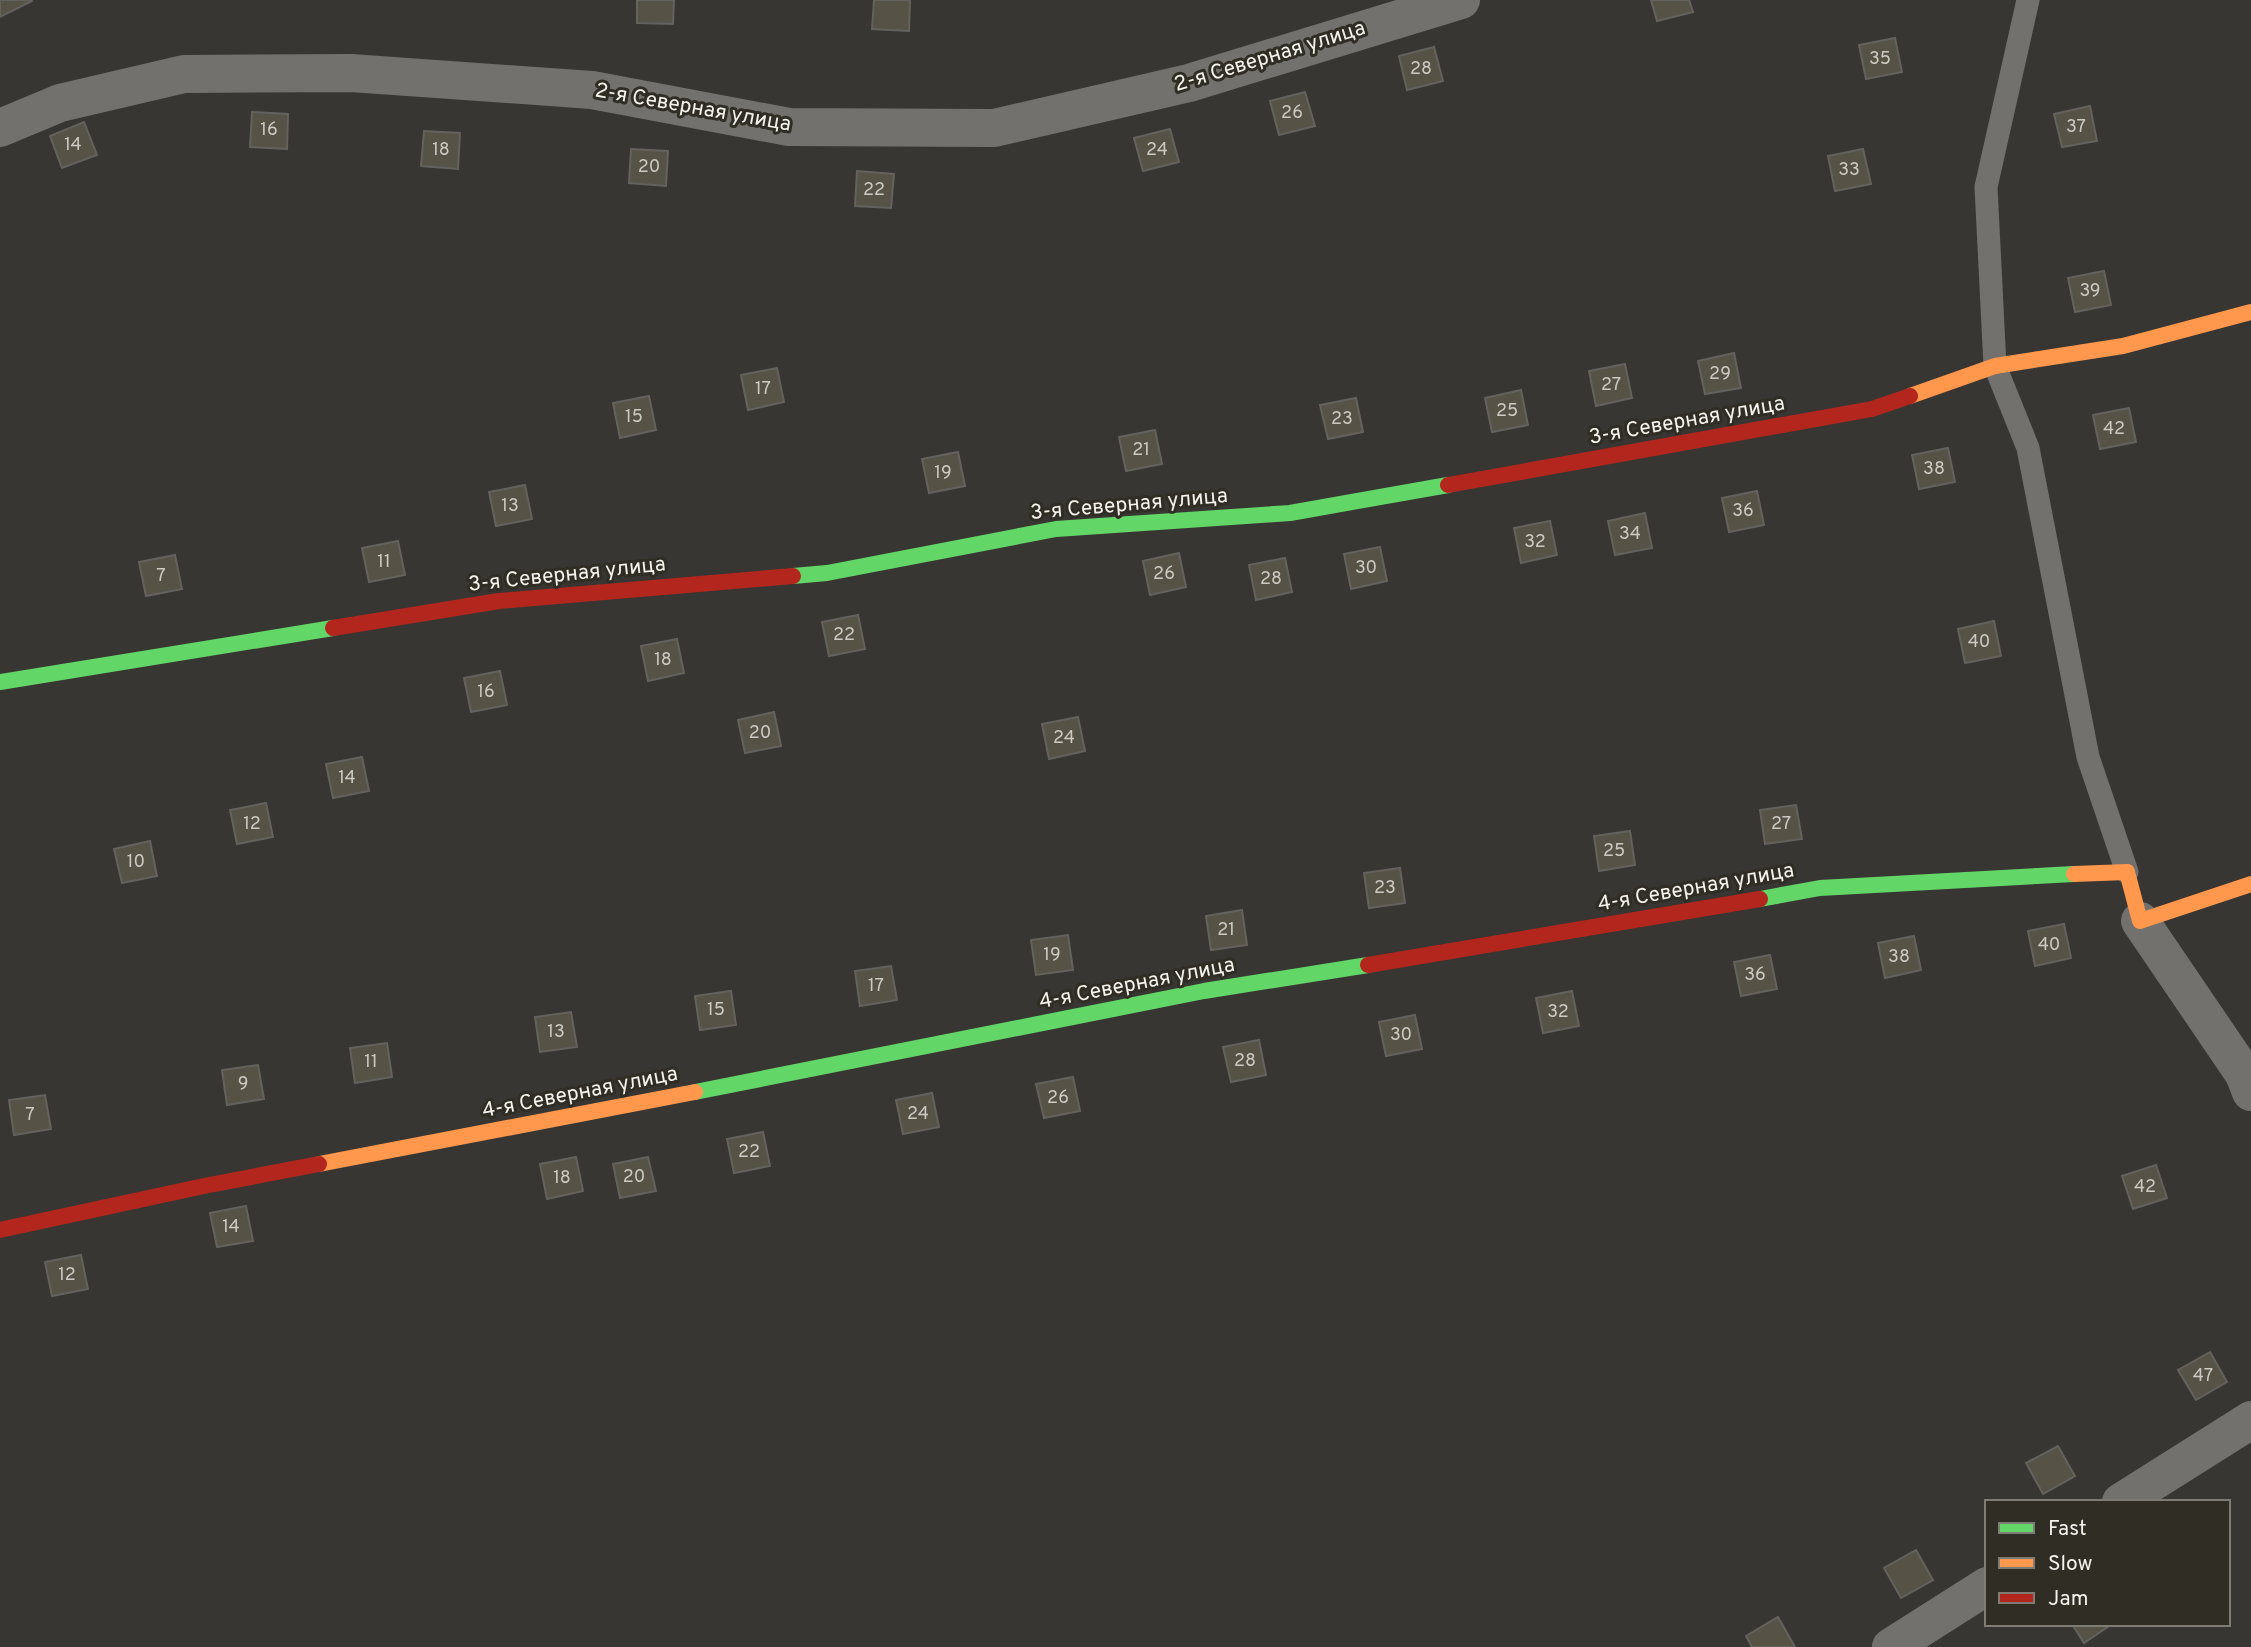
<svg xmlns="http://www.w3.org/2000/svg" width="2251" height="1647" viewBox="0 0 2251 1647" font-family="Overpass,sans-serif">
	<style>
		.building { fill: #565246; stroke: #64625f; stroke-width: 2 }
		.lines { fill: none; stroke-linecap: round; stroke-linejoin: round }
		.lane { stroke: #73716e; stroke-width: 23 }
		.street { stroke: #73716e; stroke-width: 38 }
		.fast { stroke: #63d668; stroke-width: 16 }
		.slow { stroke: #ff974d; stroke-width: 16 }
		.jam { stroke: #b3261e; stroke-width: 16 }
		.labels { text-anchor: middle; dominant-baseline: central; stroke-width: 6; stroke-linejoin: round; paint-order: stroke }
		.number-label { font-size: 18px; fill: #cccac3 }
		.street-label { font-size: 21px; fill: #f4f2ed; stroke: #302d25 }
	</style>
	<rect width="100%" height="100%" fill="#383632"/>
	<path class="building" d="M 0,0 L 31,0 L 32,1 L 0,17 Z
		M 637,0 L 674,0 L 673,24 L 637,23 Z
		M 874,0 L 910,0 L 909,31 L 872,29 Z
		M 1651,0 L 1689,0 L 1693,12 L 1657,21 Z
		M 1895,38 L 1902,72 L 1866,79 L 1859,45 Z
		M 1434,47 L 1443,81 L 1407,90 L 1399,56 Z
		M 1305,92 L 1315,126 L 1279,135 L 1270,101 Z
		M 2090,106 L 2097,141 L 2062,147 L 2054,114 Z
		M 252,112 L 288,114 L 287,149 L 250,147 Z
		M 84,122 L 97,155 L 62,168 L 50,136 Z
		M 1170,129 L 1179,162 L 1143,171 L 1134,138 Z
		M 424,131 L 460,133 L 458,169 L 421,166 Z
		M 631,149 L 668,151 L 666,186 L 629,183 Z
		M 1863,149 L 1871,184 L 1835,191 L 1828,156 Z
		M 857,171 L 894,174 L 891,208 L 855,206 Z
		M 2104,271 L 2111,305 L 2075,312 L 2068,278 Z
		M 1734,353 L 1741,388 L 1705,394 L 1698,361 Z
		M 1625,364 L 1632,398 L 1596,406 L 1589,371 Z
		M 777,368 L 784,402 L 748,410 L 741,375 Z
		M 1521,390 L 1528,425 L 1492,432 L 1485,398 Z
		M 649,396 L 656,430 L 620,438 L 613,403 Z
		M 1356,398 L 1363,432 L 1328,439 L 1320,405 Z
		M 2129,408 L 2136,442 L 2100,449 L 2093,415 Z
		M 1155,430 L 1162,464 L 1126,471 L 1119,437 Z
		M 1948,448 L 1955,482 L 1919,489 L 1912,455 Z
		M 958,452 L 965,486 L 929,493 L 922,459 Z
		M 525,485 L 532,519 L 496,526 L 489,492 Z
		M 1757,491 L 1764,525 L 1729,532 L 1722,498 Z
		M 1645,513 L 1652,548 L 1615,555 L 1608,521 Z
		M 1550,521 L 1557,555 L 1521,563 L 1514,528 Z
		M 398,541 L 405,575 L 369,582 L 362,548 Z
		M 1380,547 L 1387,581 L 1351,589 L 1344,554 Z
		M 1179,553 L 1186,587 L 1150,595 L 1143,561 Z
		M 175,555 L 182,589 L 146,596 L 139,562 Z
		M 1285,558 L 1292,592 L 1256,600 L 1249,565 Z
		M 858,615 L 865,649 L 829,656 L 822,622 Z
		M 1994,621 L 2001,656 L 1965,663 L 1958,629 Z
		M 677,639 L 684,673 L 648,681 L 641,646 Z
		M 500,671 L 507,705 L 471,712 L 464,678 Z
		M 774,712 L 781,746 L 745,753 L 738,720 Z
		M 1078,717 L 1085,751 L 1049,759 L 1042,724 Z
		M 362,757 L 369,791 L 333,798 L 326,764 Z
		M 266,803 L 273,837 L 237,844 L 230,810 Z
		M 1796,805 L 1802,839 L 1765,844 L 1760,810 Z
		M 1630,831 L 1635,865 L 1599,871 L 1594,836 Z
		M 150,841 L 157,876 L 122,883 L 114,849 Z
		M 1400,868 L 1405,903 L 1369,908 L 1364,873 Z
		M 1242,910 L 1247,945 L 1211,950 L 1206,916 Z
		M 2064,924 L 2071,958 L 2035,966 L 2028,931 Z
		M 1068,935 L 1073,970 L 1036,975 L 1031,940 Z
		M 1914,936 L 1921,970 L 1885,978 L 1878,943 Z
		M 1770,955 L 1777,989 L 1741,996 L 1734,962 Z
		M 891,966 L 897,1000 L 860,1006 L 855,971 Z
		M 731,991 L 736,1025 L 700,1030 L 695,996 Z
		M 1572,991 L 1579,1026 L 1543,1033 L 1536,998 Z
		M 571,1012 L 577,1047 L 540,1052 L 535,1017 Z
		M 1415,1015 L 1422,1049 L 1386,1056 L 1379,1022 Z
		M 1259,1040 L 1266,1075 L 1231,1082 L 1223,1047 Z
		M 387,1043 L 392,1077 L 355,1083 L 350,1048 Z
		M 258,1065 L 264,1099 L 227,1105 L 222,1070 Z
		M 1073,1077 L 1080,1111 L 1044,1118 L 1036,1084 Z
		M 932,1093 L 939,1127 L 903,1134 L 896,1100 Z
		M 45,1095 L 51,1129 L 14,1135 L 9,1100 Z
		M 763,1132 L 770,1166 L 734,1173 L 727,1139 Z
		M 576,1157 L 583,1191 L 547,1199 L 540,1164 Z
		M 648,1157 L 656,1191 L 620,1198 L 613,1164 Z
		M 2156,1165 L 2167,1198 L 2133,1209 L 2122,1176 Z
		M 246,1206 L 253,1241 L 217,1247 L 210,1213 Z
		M 81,1255 L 88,1289 L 52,1296 L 45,1262 Z
		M 2210,1352 L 2227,1382 L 2196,1400 L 2178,1370 Z
		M 2058,1446 L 2075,1476 L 2043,1494 L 2026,1463 Z
		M 1916,1550 L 1933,1580 L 1901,1598 L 1884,1568 Z
		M 1778,1617 L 1795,1647 L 1752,1647 L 1746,1636 Z
		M 2072,1624 L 2112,1624 L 2084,1643 Z"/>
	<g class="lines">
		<path class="lane" d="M 2028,0 L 1986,187 L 1995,366 L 2028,448 L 2088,757 L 2127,872"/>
		<path class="street" d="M 0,128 L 60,103 L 184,74 L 351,73 L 592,90 L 789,127 L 994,128 L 1189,83 L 1461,0
			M 2140,921 L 2244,1074 L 2251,1092
			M 2121,1502 L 2251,1420
			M 1891,1647 L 1987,1586"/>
		<path class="fast" d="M 793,576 L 827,573 L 1056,529 L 1290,513 L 1448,485
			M 0,682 L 333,628
			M 1760,899 L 1820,888 L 2074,874
			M 695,1092 L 1204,991 L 1368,965"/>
		<path class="slow" d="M 1910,396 L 1995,366 L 2123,346 L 2251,312
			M 2074,874 L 2127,872 L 2140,921 L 2251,884
			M 319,1164 L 695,1092"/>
		<path class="jam" d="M 1448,485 L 1872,409 L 1910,396
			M 333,628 L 499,601 L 793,576
			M 1368,965 L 1760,899
			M 0,1230 L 204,1186 L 319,1164"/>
	</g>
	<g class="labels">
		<g class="number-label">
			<text x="1880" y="59">35</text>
			<text x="1421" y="69">28</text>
			<text x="1292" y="113">26</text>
			<text x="2076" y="127">37</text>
			<text x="269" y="130">16</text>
			<text x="73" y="145">14</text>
			<text x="441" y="150">18</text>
			<text x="1157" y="150">24</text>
			<text x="649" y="167">20</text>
			<text x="1849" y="170">33</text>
			<text x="874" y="190">22</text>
			<text x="2090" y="291">39</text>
			<text x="1720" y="374">29</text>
			<text x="1611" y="385">27</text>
			<text x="763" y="389">17</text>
			<text x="1507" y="411">25</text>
			<text x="634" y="417">15</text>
			<text x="1342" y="419">23</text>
			<text x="2114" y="429">42</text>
			<text x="1141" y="450">21</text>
			<text x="1934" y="469">38</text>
			<text x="943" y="473">19</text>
			<text x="510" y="506">13</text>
			<text x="1743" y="511">36</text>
			<text x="1630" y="534">34</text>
			<text x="1535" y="542">32</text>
			<text x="384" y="562">11</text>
			<text x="1366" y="568">30</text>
			<text x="1164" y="574">26</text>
			<text x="161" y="576">7</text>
			<text x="1271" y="579">28</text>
			<text x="844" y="635">22</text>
			<text x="1979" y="642">40</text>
			<text x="663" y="660">18</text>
			<text x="486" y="692">16</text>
			<text x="760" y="733">20</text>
			<text x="1064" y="738">24</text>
			<text x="347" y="778">14</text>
			<text x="252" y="824">12</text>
			<text x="1781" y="824">27</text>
			<text x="1614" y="851">25</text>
			<text x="136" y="862">10</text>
			<text x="1385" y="888">23</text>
			<text x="1226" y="930">21</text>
			<text x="2049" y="945">40</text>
			<text x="1052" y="955">19</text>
			<text x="1899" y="957">38</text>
			<text x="1755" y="975">36</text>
			<text x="876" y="986">17</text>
			<text x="716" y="1010">15</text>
			<text x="1558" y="1012">32</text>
			<text x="556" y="1032">13</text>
			<text x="1401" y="1035">30</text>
			<text x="1245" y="1061">28</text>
			<text x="371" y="1062">11</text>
			<text x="243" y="1084">9</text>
			<text x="1058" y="1098">26</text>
			<text x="918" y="1114">24</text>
			<text x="30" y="1115">7</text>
			<text x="749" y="1152">22</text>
			<text x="634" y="1177">20</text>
			<text x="562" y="1178">18</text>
			<text x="2145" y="1187">42</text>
			<text x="231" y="1227">14</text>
			<text x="67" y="1275">12</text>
			<text x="2203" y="1376">47</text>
		</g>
		<g class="street-label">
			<text transform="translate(1270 57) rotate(-17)">2-я Северная улица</text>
			<text transform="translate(693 108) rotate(10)">2-я Северная улица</text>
			<text transform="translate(1687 421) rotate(-10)">3-я Северная улица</text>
			<text transform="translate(1129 505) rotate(-5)">3-я Северная улица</text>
			<text transform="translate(567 575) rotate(-6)">3-я Северная улица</text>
			<text transform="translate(1696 888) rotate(-10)">4-я Северная улица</text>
			<text transform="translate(1137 984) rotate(-11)">4-я Северная улица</text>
			<text transform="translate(580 1093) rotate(-11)">4-я Северная улица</text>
		</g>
	</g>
	<rect x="1985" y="1500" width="245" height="126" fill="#302d25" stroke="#7e7c75" stroke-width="2"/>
	<rect x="1999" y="1523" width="35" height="10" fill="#63d668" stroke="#7e7c75" stroke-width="2"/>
	<text x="2048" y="1535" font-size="21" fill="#f4f2ed">Fast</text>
	<rect x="1999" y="1558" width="35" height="10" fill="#ff974d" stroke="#7e7c75" stroke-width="2"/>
	<text x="2048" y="1570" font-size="21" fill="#f4f2ed">Slow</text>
	<rect x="1999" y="1593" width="35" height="10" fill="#b3261e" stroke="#7e7c75" stroke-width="2"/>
	<text x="2048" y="1605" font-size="21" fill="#f4f2ed">Jam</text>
</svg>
